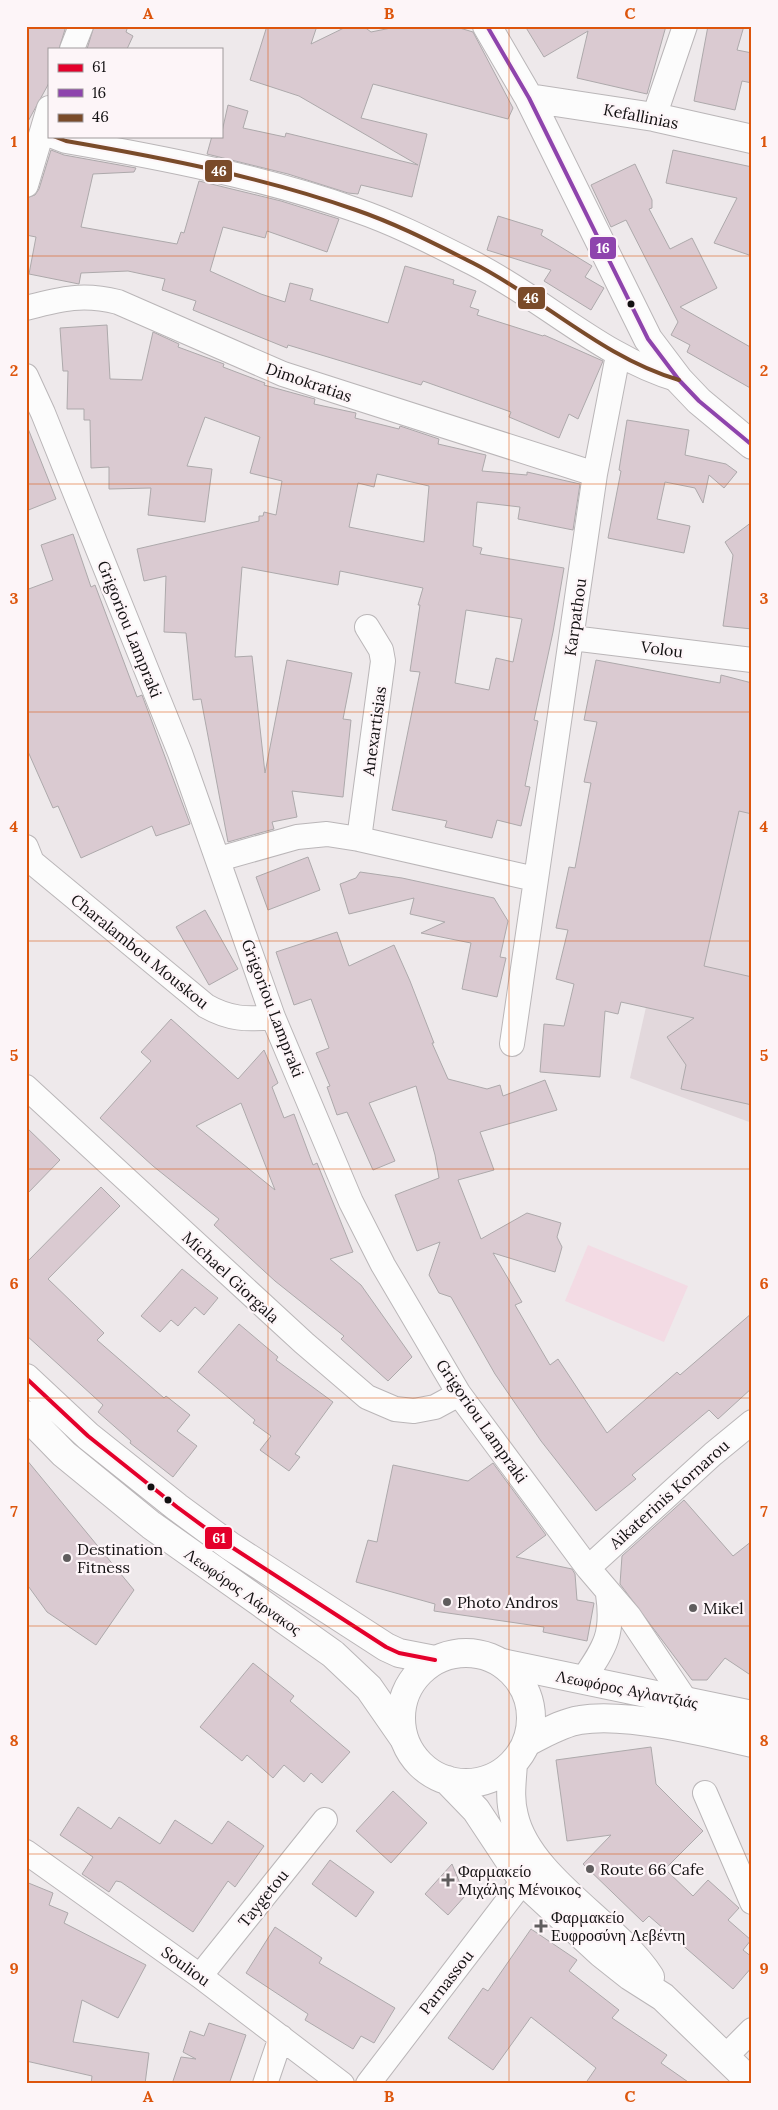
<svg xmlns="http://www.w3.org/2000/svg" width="778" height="2110" viewBox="0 0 778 2110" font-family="Lora,serif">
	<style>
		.built { fill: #e2d8dc }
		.green { fill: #f3dbe4 }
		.building { fill: #dacad1; stroke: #ada9ab; fill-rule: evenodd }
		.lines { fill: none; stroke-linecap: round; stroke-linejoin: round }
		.minor-casing { stroke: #bab6b8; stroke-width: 26 }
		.tertiary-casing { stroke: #bab6b8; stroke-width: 30 }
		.secondary-casing { stroke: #bab6b8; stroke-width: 30 }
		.primary-casing { stroke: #bab6b8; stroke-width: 30 }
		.minor { stroke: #fcfcfc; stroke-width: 24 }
		.tertiary { stroke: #fcfcfc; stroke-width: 28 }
		.secondary { stroke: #fcfcfc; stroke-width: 28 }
		.primary { stroke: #fcfcfc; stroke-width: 28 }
		.bus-1-casing { stroke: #fdf5f8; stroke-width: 8 }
		.bus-2-casing { stroke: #fdf5f8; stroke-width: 8 }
		.bus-3-casing { stroke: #fdf5f8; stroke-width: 8 }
		.bus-1 { stroke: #e4002b; stroke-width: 4 }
		.bus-2 { stroke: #8e44ad; stroke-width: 4 }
		.bus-3 { stroke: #7a4b2a; stroke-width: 4 }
		.grid { fill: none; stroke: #dd550c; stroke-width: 1; stroke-opacity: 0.55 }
		.bus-dot { fill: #131112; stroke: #fdf5f8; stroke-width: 2 }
		.poi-dot { fill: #605d5e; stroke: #fdf5f8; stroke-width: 2 }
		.labels { text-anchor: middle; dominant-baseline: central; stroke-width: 4.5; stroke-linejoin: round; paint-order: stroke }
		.street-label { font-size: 16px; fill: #131112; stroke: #fdf5f8 }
		.poi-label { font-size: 16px; fill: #131112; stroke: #fdf5f8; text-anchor: start }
		.line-badge { stroke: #fdf5f8; stroke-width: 2 }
		.badge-label { font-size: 14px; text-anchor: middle; font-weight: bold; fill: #fff }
		.neatline { fill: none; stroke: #dd550c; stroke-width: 2 }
		.grid-label { font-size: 16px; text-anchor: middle; font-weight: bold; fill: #dd550c }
	</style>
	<rect width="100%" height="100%" fill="#eee9eb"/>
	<path class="built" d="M 702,759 L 752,769 L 752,1123 L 630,1078 Z"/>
	<path class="green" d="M 588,1245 L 688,1286 L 664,1342 L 565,1301 Z"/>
	<path class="building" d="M 26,26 L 66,26 L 59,49 L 49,49 L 49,83 L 26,125 Z
		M 94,26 L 128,26 L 126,32 L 133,36 L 127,49 L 87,49 Z
		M 267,26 L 317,26 L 311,44 L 348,26 L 363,26 L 371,32 L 401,26 L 453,26 L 473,32 L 513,108 L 508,119 L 373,84 L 361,118 L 427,134 L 412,197 L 361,185 L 358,194 L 348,193 L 288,174 L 207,154 L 212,136 L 221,136 L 228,105 L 248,111 L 243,128 L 285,137 L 286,133 L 418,165 L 299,96 L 250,80 Z
		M 525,26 L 666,26 L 647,94 L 577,78 L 588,31 L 544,57 Z
		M 708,26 L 744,26 L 737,50 L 752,53 L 752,83 L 742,81 L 735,110 L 694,101 Z
		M 51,150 L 64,155 L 136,168 L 134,172 L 93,174 L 81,227 L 177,244 L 181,232 L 184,233 L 199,181 L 281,201 L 339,219 L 327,252 L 267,231 L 265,238 L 223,227 L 210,271 L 261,294 L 285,302 L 290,283 L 313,289 L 310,300 L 388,323 L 405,266 L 454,280 L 453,284 L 476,291 L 470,307 L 479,310 L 477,315 L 543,336 L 544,335 L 603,361 L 578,419 L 569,414 L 559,438 L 509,417 L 511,412 L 423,381 L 421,385 L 288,345 L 287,348 L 193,310 L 196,301 L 162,290 L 165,279 L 128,271 L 81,273 L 79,284 L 29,274 L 36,237 L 26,235 L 26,198 L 35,195 L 39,189 Z
		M 673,150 L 752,167 L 752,256 L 714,243 L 737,198 L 666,183 Z
		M 635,164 L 652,200 L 652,208 L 649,209 L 670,249 L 692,238 L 717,288 L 680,307 L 752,348 L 752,389 L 687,352 L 690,345 L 671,335 L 678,322 L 626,220 L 611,227 L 591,185 Z
		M 498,216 L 543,230 L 541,235 L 592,266 L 585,277 L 604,288 L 591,310 L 544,281 L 551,270 L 487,250 Z
		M 107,325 L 110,379 L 142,380 L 153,332 L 179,344 L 178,347 L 224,364 L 223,367 L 265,383 L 264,385 L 315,399 L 314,404 L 356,413 L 355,418 L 399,429 L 400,426 L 439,439 L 438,444 L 486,455 L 482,471 L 527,475 L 527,472 L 580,484 L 573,530 L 518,519 L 520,507 L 477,502 L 473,546 L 482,548 L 480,554 L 564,568 L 553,632 L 534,720 L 538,721 L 525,786 L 530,787 L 521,826 L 497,820 L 492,838 L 445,827 L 447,821 L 392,810 L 420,672 L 410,671 L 420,605 L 418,605 L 423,588 L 340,571 L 338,585 L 242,567 L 235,657 L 252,656 L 265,773 L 287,660 L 352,673 L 343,719 L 351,720 L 343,797 L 292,791 L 297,817 L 272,822 L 274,829 L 228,842 L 201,699 L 193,700 L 186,633 L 164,632 L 166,576 L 144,581 L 137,549 L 259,521 L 259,516 L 263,516 L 264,512 L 276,515 L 282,481 L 250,473 L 260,437 L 205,417 L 187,466 L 212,469 L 205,522 L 148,515 L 151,488 L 109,489 L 109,467 L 91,468 L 90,420 L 84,420 L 84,409 L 67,409 L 68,371 L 63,371 L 60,328 ZM 377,474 L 429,486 L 424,542 L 349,527 L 358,483 L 374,487 ZM 466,610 L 522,619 L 513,662 L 496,658 L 489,690 L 455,683 Z
		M 627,420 L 689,430 L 685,455 L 726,464 L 737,472 L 724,488 L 709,475 L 703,503 L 695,488 L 665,482 L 657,519 L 690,526 L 684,553 L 608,538 L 621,471 L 619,470 Z
		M 27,426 L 56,499 L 26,511 L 26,427 Z
		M 752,522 L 752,629 L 723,626 L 733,555 L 725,542 Z
		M 73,534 L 91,587 L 95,585 L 137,697 L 142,695 L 190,824 L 156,836 L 152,826 L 81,858 L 58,806 L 53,808 L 26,747 L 26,590 L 53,580 L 41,545 Z
		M 596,660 L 720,683 L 721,675 L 752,683 L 752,814 L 739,811 L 704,966 L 752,977 L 752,1105 L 681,1089 L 686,1065 L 667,1037 L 694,1018 L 621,1002 L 618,1014 L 605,1011 L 600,1077 L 540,1072 L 544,1024 L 564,1026 L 574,984 L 556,979 L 568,930 L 556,928 L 569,867 L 575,868 L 591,783 L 584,782 L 597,722 L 584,720 Z
		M 308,857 L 320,890 L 268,910 L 256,877 Z
		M 360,872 L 402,878 L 494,898 L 508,921 L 500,957 L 506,958 L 497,997 L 462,989 L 471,943 L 421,933 L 445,922 L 410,914 L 414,898 L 349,914 L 340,884 L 356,878 Z
		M 205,910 L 238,969 L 209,985 L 176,927 Z
		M 337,932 L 349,966 L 394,945 L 410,981 L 434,1043 L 432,1043 L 448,1079 L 487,1089 L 500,1085 L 503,1096 L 545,1080 L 557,1110 L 480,1132 L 494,1170 L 458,1180 L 481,1239 L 527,1213 L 561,1223 L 557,1237 L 562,1247 L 555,1272 L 493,1253 L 522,1302 L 515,1305 L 550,1365 L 558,1359 L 607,1433 L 677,1372 L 680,1375 L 752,1313 L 752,1388 L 718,1419 L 709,1410 L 632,1475 L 636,1479 L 596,1511 L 541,1441 L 495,1374 L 451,1297 L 439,1293 L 429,1275 L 440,1242 L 417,1251 L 395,1195 L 439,1178 L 435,1155 L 416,1086 L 369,1103 L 395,1161 L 373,1170 L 347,1112 L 337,1115 L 327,1087 L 330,1086 L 316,1053 L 329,1048 L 311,999 L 294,1005 L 276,952 Z
		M 171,1019 L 238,1079 L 264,1050 L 278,1083 L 272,1087 L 284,1118 L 294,1114 L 313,1165 L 317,1163 L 353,1252 L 330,1259 L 361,1285 L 412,1357 L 388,1381 L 341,1339 L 344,1336 L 275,1281 L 214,1225 L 219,1219 L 153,1166 L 100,1118 L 151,1061 L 141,1052 ZM 241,1103 L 275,1190 L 196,1126 Z
		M 26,1127 L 60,1160 L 26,1195 Z
		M 101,1187 L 120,1206 L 48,1279 L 104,1333 L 97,1340 L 164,1398 L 166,1396 L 190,1415 L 177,1431 L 197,1446 L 173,1477 L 130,1443 L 131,1441 L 98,1412 L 103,1405 L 26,1335 L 26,1263 Z
		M 182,1269 L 218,1298 L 204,1315 L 195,1307 L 178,1326 L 171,1320 L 160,1332 L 141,1316 Z
		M 239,1324 L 278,1357 L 276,1360 L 333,1402 L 295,1454 L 300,1457 L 289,1471 L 260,1450 L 271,1436 L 253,1423 L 255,1420 L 198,1372 Z
		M 26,1459 L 134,1590 L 96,1645 L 47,1612 L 26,1583 Z
		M 493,1463 L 546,1535 L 516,1557 L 572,1569 L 575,1574 L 577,1600 L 594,1603 L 587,1641 L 543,1632 L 544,1627 L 434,1611 L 435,1604 L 356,1582 L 368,1540 L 377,1542 L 393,1465 L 468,1481 Z
		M 684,1500 L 733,1556 L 752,1541 L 752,1676 L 725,1658 L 707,1680 L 692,1680 L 620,1584 L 622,1556 Z
		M 253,1663 L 294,1696 L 290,1701 L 350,1752 L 322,1783 L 311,1773 L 304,1782 L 284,1765 L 273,1778 L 247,1755 L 242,1761 L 200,1727 Z
		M 651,1747 L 656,1784 L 703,1831 L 665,1869 L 693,1896 L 708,1880 L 739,1908 L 728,1920 L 751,1940 L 743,1950 L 752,1957 L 752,1967 L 733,1989 L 649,1916 L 643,1922 L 583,1864 L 611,1835 L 567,1841 L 556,1760 Z
		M 393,1791 L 427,1823 L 391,1863 L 356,1831 Z
		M 78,1807 L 111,1829 L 119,1817 L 160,1844 L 175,1820 L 212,1844 L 228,1821 L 264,1846 L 235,1887 L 228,1881 L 193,1932 L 121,1882 L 116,1881 L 109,1892 L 82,1874 L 93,1857 L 60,1835 Z
		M 330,1860 L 374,1892 L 356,1917 L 312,1884 Z
		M 452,1864 L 465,1896 L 448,1915 L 425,1894 Z
		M 26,1882 L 53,1893 L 49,1905 L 68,1913 L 64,1923 L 146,1965 L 118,2018 L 82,2000 L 73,2042 L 149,2053 L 145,2084 L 91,2084 L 92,2076 L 26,2061 Z
		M 275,1927 L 322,1958 L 319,1963 L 395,2008 L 374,2043 L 361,2036 L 353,2049 L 305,2020 L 308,2014 L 246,1973 Z
		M 531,1929 L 577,1960 L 569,1971 L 619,2010 L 612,2018 L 667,2055 L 661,2063 L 691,2084 L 585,2084 L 596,2068 L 531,2017 L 493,2070 L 448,2038 L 483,1988 L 488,1991 Z
		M 209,2023 L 246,2035 L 229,2084 L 172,2084 L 181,2057 L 196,2059 L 183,2052 L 190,2031 L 204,2036 Z"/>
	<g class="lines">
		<g class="minor-casing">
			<path id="minor" d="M 72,49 L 81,26
				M 654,117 L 685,26
				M 53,136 L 66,141 C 164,158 262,177 356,210 C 397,224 435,244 473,263 C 544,299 603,358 679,380
				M 26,185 L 49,108
				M 26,308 C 61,299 82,293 118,302 L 283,374 L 595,474
				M 26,376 L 43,413 L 180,753 L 273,1017 L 351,1202 L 383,1265 L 459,1394 L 588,1568 L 629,1616 L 686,1701
				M 572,638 L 752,660
				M 359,839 L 383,661 L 381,650 L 367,627
				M 26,847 L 32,862 L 206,1006 C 229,1019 247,1020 273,1017
				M 219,859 L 297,837 L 327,834 L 359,839 L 535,879
				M 512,1044 L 595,474 L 618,355
				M 26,1087 L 304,1343 L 367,1397 L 395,1409 L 414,1411 L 435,1407 L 459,1394
				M 588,1568 L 713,1454 L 752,1422
				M 582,1681 C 605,1647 614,1635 608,1594
				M 705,1793 L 752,1902
				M 26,1852 L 200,1976 L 342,2084
				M 200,1976 L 325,1820
				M 724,2058 L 752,2030
				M 265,2084 L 281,2037
				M 368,2084 L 523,1881"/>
		</g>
		<g class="tertiary-casing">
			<path id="tertiary" d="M 487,26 L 529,98 L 648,339 L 679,380 L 699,401 L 752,445
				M 529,98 L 654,117 L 752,139"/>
		</g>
		<g class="secondary-casing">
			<path id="secondary" d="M 26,1378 L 88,1436 L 177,1507 L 230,1546 L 386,1647 L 399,1653 L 435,1660
				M 26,1415 L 64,1454 L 151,1525 L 333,1654 L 369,1688 L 403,1737
				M 502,1663 L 752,1715
				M 527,1742 C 544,1734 561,1723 580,1720 C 624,1712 707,1732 752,1743"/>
		</g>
		<g class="primary-casing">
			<path id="primary" d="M401 1718a65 65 0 1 1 130 0a65 65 0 1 1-130 0Z
				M 513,1763 C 512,1781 509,1798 514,1816 C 528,1878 616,1924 650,1977
				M 447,1780 L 476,1810 L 523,1881 L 601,1953 L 630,1976 L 663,1997 L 752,2083"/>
		</g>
		<use href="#minor" class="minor"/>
		<use href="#tertiary" class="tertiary"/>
		<use href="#secondary" class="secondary"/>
		<use href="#primary" class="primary"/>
		<g class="bus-1-casing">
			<path id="bus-1" d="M 26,1378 L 88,1436 L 177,1507 L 230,1546 L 386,1647 L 399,1653 L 435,1660"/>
		</g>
		<g class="bus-2-casing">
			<path id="bus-2" d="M 487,26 L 529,98 L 648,339 L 679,380 L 699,401 L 752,445"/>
		</g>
		<g class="bus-3-casing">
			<path id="bus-3" d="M 53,136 L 66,141 C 164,158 262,177 356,210 C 397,224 435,244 473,263 C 544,299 603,358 679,380"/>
		</g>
		<use href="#bus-1" class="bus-1"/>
		<use href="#bus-2" class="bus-2"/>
		<use href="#bus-3" class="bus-3"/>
	</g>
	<path class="grid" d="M 268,26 L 268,2084M 509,26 L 509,2084M 26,256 L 752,256M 26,484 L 752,484M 26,712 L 752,712M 26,941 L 752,941M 26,1169 L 752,1169M 26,1398 L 752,1398M 26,1626 L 752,1626M 26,1854 L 752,1854"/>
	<g class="bus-dot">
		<circle cx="631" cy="304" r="4.5"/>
		<circle cx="151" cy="1487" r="4.5"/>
		<circle cx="168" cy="1500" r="4.5"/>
	</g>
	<g class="poi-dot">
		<circle cx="67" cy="1558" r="5"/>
		<circle cx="447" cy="1602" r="5"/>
		<circle cx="693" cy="1608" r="5"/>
		<circle cx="590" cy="1869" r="5"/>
		<path d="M445.5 1872.5h5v5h5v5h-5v5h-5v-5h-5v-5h5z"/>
		<path d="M538.5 1918.5h5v5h5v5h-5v5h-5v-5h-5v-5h5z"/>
	</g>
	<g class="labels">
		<g class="street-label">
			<text transform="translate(641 116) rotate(11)">Kefallinias</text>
			<text transform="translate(309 382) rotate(19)">Dimokratias</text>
			<text transform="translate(575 617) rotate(-82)">Karpathou</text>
			<text transform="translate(130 629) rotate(68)">Grigoriou Lampraki</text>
			<text transform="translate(662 649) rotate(7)">Volou</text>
			<text transform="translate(374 731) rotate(-82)">Anexartisias</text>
			<text transform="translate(140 951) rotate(39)">Charalambou Mouskou</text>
			<text transform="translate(273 1008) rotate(69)">Grigoriou Lampraki</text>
			<text transform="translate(231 1277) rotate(43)">Michael Giorgala</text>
			<text transform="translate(482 1421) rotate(55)">Grigoriou Lampraki</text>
			<text transform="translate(669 1494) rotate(-42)">Aikaterinis Kornarou</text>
			<text transform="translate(243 1591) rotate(35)">Λεωφόρος Λάρνακος</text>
			<text transform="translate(627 1689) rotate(11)">Λεωφόρος Αγλαντζιάς</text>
			<text transform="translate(263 1898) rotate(-51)">Taygetou</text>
			<text transform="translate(186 1966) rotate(36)">Souliou</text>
			<text transform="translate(446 1982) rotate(-52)">Parnassou</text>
		</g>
		<g class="poi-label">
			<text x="77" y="1549">Destination<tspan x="77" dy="18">Fitness</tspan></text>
			<text x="457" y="1602">Photo Andros</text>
			<text x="703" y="1608">Mikel</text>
			<text x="600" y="1869">Route 66 Cafe</text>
			<text x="458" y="1871">Φαρμακείο<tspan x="458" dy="18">Μιχάλης Μένοικος</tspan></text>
			<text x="551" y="1917">Φαρμακείο<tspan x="551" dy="18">Ευφροσύνη Λεβέντη</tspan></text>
		</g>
	</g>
	<g class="line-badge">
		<rect x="204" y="159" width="29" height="24" rx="5" fill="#7a4b2a"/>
		<rect x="589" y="236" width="28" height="24" rx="5" fill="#8e44ad"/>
		<rect x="517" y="286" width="29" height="24" rx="5" fill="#7a4b2a"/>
		<rect x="204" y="1526" width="29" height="24" rx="5" fill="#e4002b"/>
	</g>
	<g class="badge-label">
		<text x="219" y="176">46</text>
		<text x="603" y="253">16</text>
		<text x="531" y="303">46</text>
		<text x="219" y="1543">61</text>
	</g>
	<rect width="778" height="2110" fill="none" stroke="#fdf5f8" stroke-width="55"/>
	<rect x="48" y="48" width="175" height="90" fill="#fdf5f8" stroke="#9f9a9c"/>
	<rect x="58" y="64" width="25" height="8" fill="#e4002b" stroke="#9f9a9c"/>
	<text x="92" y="72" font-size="15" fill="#131112">61</text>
	<rect x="58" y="89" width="25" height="8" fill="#8e44ad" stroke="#9f9a9c"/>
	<text x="92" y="98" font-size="15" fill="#131112">16</text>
	<rect x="58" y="114" width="25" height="8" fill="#7a4b2a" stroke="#9f9a9c"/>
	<text x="92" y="122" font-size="15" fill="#131112">46</text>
	<rect x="28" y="28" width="722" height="2054" class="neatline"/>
	<g class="grid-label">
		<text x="148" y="19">A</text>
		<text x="389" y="19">B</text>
		<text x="630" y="19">C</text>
		<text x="14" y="147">1</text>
		<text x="764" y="147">1</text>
		<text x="14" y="376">2</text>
		<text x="764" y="376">2</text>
		<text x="14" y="604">3</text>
		<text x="764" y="604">3</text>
		<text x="14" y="832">4</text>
		<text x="764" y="832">4</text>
		<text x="14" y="1061">5</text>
		<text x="764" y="1061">5</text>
		<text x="14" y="1289">6</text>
		<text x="764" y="1289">6</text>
		<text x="14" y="1517">7</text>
		<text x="764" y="1517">7</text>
		<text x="14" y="1746">8</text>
		<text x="764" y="1746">8</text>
		<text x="14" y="1974">9</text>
		<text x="764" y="1974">9</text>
		<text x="148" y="2102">A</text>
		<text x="389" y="2102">B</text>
		<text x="630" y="2102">C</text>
	</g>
</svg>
